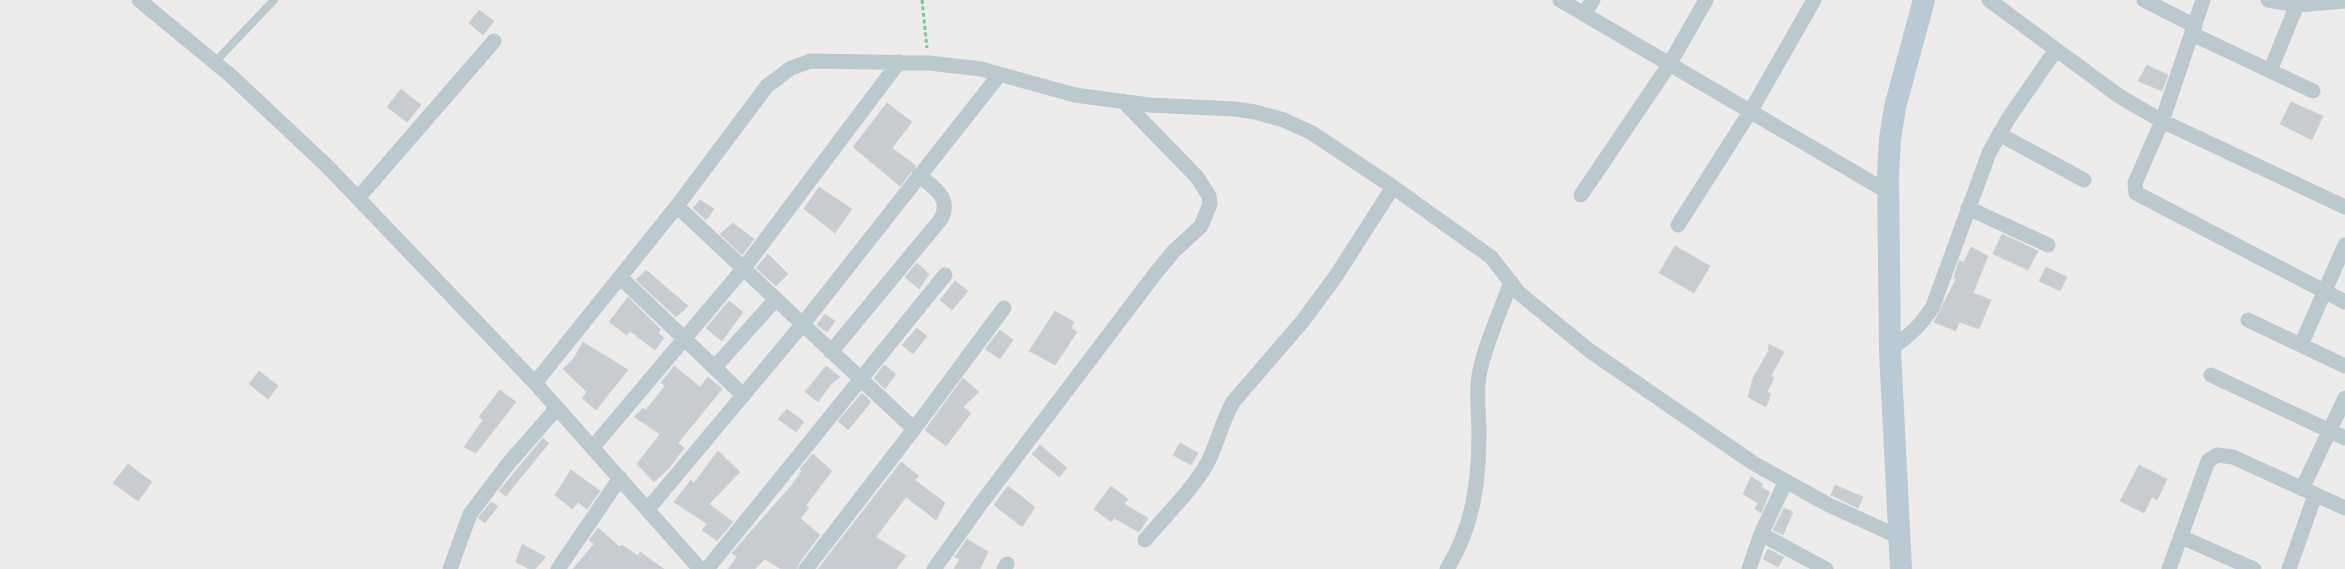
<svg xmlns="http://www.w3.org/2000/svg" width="2345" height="569" viewBox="0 0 2345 569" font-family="'Sofia Sans Condensed',sans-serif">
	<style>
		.building { fill: #c7ccd1; stroke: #ced2d8 }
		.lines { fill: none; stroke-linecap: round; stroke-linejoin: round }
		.path { stroke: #69d291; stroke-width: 3; stroke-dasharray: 4 2.5; stroke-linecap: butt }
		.service { stroke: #bac8d0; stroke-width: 8 }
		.minor { stroke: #bac8d0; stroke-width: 15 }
		.secondary { stroke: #b9cad4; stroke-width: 22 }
	</style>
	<rect width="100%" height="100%" fill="#eeebeb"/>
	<path class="building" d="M 479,10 L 494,21 L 483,35 L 469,23 Z
		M 2147,65 L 2168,75 L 2162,91 L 2138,81 Z
		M 401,89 L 421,105 L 407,122 L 387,107 Z
		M 2291,102 L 2323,116 L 2312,140 L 2280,124 Z
		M 887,103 L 912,122 L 892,148 L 916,166 L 900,186 L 853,147 Z
		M 819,187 L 852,209 L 835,233 L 804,209 Z
		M 700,200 L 714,209 L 706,220 L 693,208 Z
		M 733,223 L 754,239 L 742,255 L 720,234 Z
		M 2002,234 L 2038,251 L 2028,270 L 1993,254 Z
		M 1675,246 L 1710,266 L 1694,293 L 1659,273 Z
		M 1971,247 L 1988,256 L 1973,293 L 1991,300 L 1979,329 L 1959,322 L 1956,331 L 1934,322 L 1956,279 L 1954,278 L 1959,261 L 1964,262 Z
		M 768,254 L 788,274 L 776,286 L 756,268 Z
		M 917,263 L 929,274 L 919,289 L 905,277 Z
		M 2046,267 L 2067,277 L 2060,291 L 2039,281 Z
		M 646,270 L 688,306 L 676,317 L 636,280 Z
		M 955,281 L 968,291 L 952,310 L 940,300 Z
		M 628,297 L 661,330 L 658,333 L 664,338 L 655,350 L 630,331 L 627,335 L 609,322 Z
		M 729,301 L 743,312 L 722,341 L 706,328 Z
		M 1055,311 L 1074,322 L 1071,328 L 1077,332 L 1055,365 L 1029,351 Z
		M 825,314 L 835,321 L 827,332 L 817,325 Z
		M 917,328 L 927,336 L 913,354 L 902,345 Z
		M 1000,330 L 1013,340 L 1000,359 L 985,349 Z
		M 583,342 L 628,370 L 596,410 L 582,398 L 587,392 L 563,369 L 574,358 Z
		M 1769,344 L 1784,352 L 1771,376 L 1774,378 L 1767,392 L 1771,394 L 1766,407 L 1748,397 L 1753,378 L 1768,352 Z
		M 884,365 L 896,374 L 885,389 L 874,378 Z
		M 674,366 L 700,387 L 708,377 L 722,389 L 678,443 L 684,448 L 669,468 L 654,482 L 637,464 L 660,434 L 634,417 L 643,408 L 646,410 L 665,386 L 661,383 Z
		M 826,366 L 840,377 L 831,384 L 818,402 L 805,392 Z
		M 259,371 L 278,386 L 268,399 L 249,384 Z
		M 963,378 L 979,392 L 963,407 L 971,413 L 946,446 L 925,430 Z
		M 500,390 L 516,402 L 476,453 L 464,447 L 483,420 L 479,417 Z
		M 862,393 L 871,402 L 848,430 L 838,421 Z
		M 787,409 L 804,422 L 796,432 L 778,419 Z
		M 543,438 L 549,443 L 506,496 L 499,491 Z
		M 1180,443 L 1198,453 L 1191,465 L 1173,455 Z
		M 1040,445 L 1067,468 L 1059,477 L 1032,454 Z
		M 718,451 L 740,472 L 709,504 L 733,522 L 717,541 L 702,530 L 707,524 L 674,502 L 691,480 L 694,483 Z
		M 813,454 L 832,471 L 806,505 L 809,508 L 800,518 L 820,535 L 799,563 L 797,569 L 781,569 L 765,559 L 755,569 L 728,569 L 737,557 L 732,553 L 791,486 L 802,471 L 800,469 Z
		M 901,462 L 919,476 L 915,480 L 945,503 L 936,520 L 906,497 L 876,537 L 906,556 L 896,569 L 818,569 Z
		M 128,464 L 152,482 L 138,501 L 113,483 Z
		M 2139,465 L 2167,479 L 2157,500 L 2152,497 L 2144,513 L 2120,501 Z
		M 571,470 L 600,491 L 587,509 L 578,502 L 572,509 L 555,495 Z
		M 1751,477 L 1763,484 L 1761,487 L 1770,492 L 1761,513 L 1755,509 L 1758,503 L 1743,494 Z
		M 1835,485 L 1863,497 L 1858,508 L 1831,495 Z
		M 1008,486 L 1035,507 L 1022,527 L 994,505 Z
		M 1111,486 L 1128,499 L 1124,504 L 1148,518 L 1139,532 L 1114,518 L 1111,522 L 1094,509 Z
		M 491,502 L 498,506 L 485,523 L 478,518 Z
		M 1784,508 L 1793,512 L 1783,535 L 1773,530 Z
		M 598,528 L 620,547 L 622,545 L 638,556 L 640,552 L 664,569 L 573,569 L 594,544 L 589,540 Z
		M 967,539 L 988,552 L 980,569 L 954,569 L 960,559 L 955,557 Z
		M 522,544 L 546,557 L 535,569 L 529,569 L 516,562 Z
		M 1768,549 L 1784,557 L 1778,567 L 1763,559 Z"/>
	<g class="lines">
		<path class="path" d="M 922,0 L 927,48"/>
		<path class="service" d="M 215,62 L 274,0"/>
		<path class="minor" d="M 139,0 L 230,75 L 327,166 L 535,383 L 700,569
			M 1560,0 L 1888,192
			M 1989,0 L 2119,96 L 2162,121 L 2345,207
			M 2144,0 L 2195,26
			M 2203,0 L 2162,121 L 2135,183 L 2136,193 L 2345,302
			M 2268,0 L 2297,5 L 2345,1
			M 1584,14 L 1593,0
			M 2192,34 L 2313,91
			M 2270,71 L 2297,5
			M 1999,134 L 2084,180
			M 1581,195 L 1669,65 L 1706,0
			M 358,198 L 494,41
			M 677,206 L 914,429
			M 1968,208 L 2048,245
			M 1678,225 L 1750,112 L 1814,0
			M 620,277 L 743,395
			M 2248,320 L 2345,366
			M 2301,345 L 2345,245
			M 1890,350 C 1908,336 1922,325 1933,306 L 1989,153 L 2008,119 L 2055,51
			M 831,352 L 941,219 C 952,198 934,188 919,175
			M 715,367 L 776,299
			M 2211,375 L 2345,438
			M 535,383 L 677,206 L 767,86 L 791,68 L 811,61 L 929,63 L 981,69 L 1075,95 L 1149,105 L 1235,109 L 1255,112 L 1284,120 L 1312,133 L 1393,187 L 1491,257 L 1519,293 L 1590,351 L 1753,463 L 1829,505 L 1899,537
			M 593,447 L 744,268 L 899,62
			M 2302,489 L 2345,398
			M 648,509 L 802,325 L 1000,74
			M 1761,534 L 1826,569
			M 2181,537 L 2254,569
			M 1145,540 C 1164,517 1194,488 1208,462 C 1218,442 1222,421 1233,402 L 1302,322 L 1336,276 L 1393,187
			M 450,569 L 470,514 L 508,464 L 557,408
			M 558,569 L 620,478
			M 707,569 L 945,275
			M 806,569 L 914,429 L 1004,308
			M 934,569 L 982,502 L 1155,274 L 1173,252 L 1201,226 L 1210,204 L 1209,196 L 1197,177 L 1123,101
			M 1004,569 L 1007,564
			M 1447,569 C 1473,527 1479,482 1479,434 C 1479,415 1476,395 1479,376 C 1483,349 1501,310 1511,282
			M 1749,569 L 1761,534 L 1786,481
			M 2169,569 L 2208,461 L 2217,455 L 2233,457 L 2345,508
			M 2289,569 L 2315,495"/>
		<path class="secondary" d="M 1901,569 L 1890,350 L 1888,175 L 1890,139 L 1895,107 L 1924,0"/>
	</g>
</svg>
